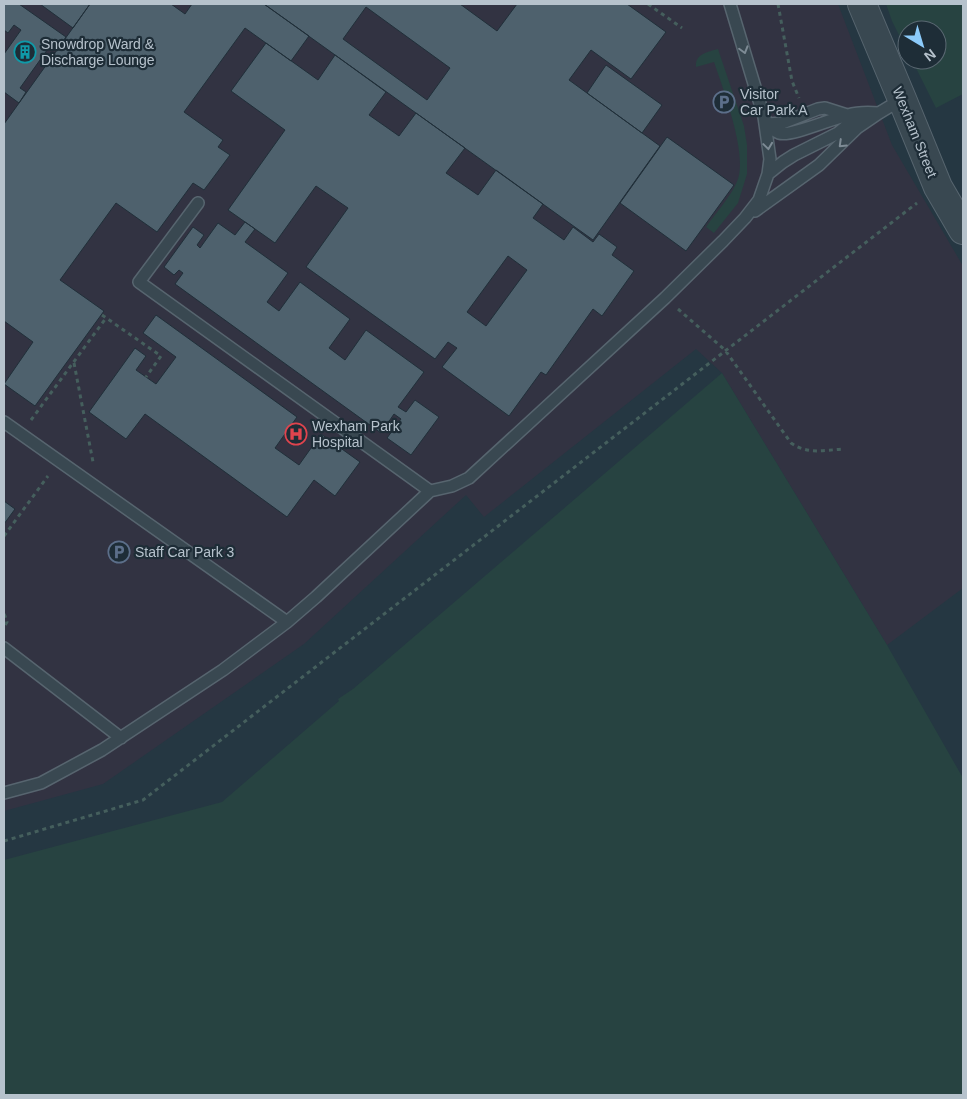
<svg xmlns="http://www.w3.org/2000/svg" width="967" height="1099" viewBox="0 0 967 1099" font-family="Helvetica,sans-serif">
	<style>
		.medical { fill: #323342 }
		.green { fill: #274341 }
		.building { fill: #4e616d; stroke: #202f39; fill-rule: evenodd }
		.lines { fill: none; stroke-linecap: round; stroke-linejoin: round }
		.service-casing { stroke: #57656f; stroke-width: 14 }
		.tertiary-casing { stroke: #57656f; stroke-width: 30 }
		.path { stroke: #455f5d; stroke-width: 3; stroke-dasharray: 4 4; stroke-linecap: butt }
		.service { stroke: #394851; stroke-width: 11 }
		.tertiary { stroke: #394851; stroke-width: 28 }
		.oneway { stroke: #7e8b95 }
		.labels { text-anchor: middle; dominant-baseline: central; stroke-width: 4.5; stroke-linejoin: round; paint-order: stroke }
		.poi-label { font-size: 14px; fill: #b6c2cc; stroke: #1e2d37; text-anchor: start }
		.street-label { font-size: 14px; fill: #b6c2cc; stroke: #1e2d37 }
	</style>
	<rect width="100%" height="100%" fill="#253742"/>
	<path class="medical" d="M 4,4 L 838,4 L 892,145 L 963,266 L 963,588 L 887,645 L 722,373 L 696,349 L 484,517 L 466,495 L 304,644 L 103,784 L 4,811 Z"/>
	<path class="green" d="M 886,4 L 963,4 L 963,94 L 936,108 L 912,60 L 937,60 L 937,30 L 907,30 L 907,51 L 892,21 Z
		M 718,49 L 744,126 L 747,145 L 747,174 L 738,203 L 714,233 L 706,227 C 715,214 733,194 738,179 C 747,152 723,89 714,62 L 696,67 C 695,54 707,52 718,49 Z
		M 722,373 L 887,645 L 963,778 L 963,1095 L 4,1095 L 4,860 L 222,802 L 339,701 L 338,699 L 353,689 Z"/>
	<path class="building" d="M 4,4 L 19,4 L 66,37 L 56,51 L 50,46 L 20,88 L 26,92 L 19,103 L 4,92 L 4,54 L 21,30 L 14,25 L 8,33 L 4,30 Z
		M 40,4 L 90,4 L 73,28 Z
		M 90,4 L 171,4 L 185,14 L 192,4 L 264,4 L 309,36 L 291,61 L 245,28 L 184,112 L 223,140 L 218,147 L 230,155 L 204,190 L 193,183 L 157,232 L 116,203 L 60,280 L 104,311 L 35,406 L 4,384 L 33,342 L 4,321 L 4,124 Z
		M 264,4 L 460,4 L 497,31 L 517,4 L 627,4 L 666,32 L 631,79 L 591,50 L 569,80 L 660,146 L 593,240 ZM 366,7 L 450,68 L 427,100 L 343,39 Z
		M 266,43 L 318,80 L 335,55 L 386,92 L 369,115 L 399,136 L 416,113 L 465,148 L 446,173 L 478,195 L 496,170 L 543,204 L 533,218 L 564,240 L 573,227 L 593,242 L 599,234 L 617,247 L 612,255 L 634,271 L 602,316 L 593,309 L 546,375 L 541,372 L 509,416 L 442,367 L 457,348 L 448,342 L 435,359 L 306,267 L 348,208 L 316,186 L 275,243 L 228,210 L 285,130 L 231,91 ZM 508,256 L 527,270 L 486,326 L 467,312 Z
		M 606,65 L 662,105 L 642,133 L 587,93 Z
		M 667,137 L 734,185 L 686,251 L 620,203 Z
		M 245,222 L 255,229 L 245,242 L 288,273 L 267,302 L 279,311 L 300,282 L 350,319 L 329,348 L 345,360 L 366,330 L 424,372 L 398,407 L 406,412 L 415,400 L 439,417 L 411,455 L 387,438 L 401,419 L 394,414 L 381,433 L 175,284 L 183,273 L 179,270 L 174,275 L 164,267 L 193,227 L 204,235 L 197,245 L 200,248 L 218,223 L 235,235 Z
		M 156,315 L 297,417 L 275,448 L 299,465 L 321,434 L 360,462 L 335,496 L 314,480 L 287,517 L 145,414 L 126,439 L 89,412 L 135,348 L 146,356 L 136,370 L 156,384 L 176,357 L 143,333 Z
		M 4,501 L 15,509 L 4,524 Z"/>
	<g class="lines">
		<g class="service-casing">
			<path id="service" d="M 765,119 C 768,124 773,131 779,133 C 791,137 833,118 848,115 C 858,112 868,112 879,113
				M 768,124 L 782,123 L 818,109 L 825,108 L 847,115
				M 768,174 L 783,162 L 794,155 L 838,133 L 862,113
				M 198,203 L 139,282 L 430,491 L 452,486 L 469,478 L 665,298 L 723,241 L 745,218 L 759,200 L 768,174 L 770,159 L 764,117 L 730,4
				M 755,211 L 819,165 L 857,128 L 879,113 L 902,99
				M 4,422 L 287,622
				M 4,648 L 121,738
				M 4,793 L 41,783 L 102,750 L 223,670 L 287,622 L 316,597 L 430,491"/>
		</g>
		<g class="tertiary-casing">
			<path id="tertiary" d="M 862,4 L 902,99 L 938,187 L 963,230"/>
		</g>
		<path class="path" d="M 648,4 L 682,28
			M 778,4 L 792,81 L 799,98
			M 678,309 L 725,350 L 791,443 C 808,455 824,450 844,449
			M 102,315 L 161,356 L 146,377
			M 74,363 L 93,462
			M 31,420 L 106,318
			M 4,536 L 48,476
			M 4,614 L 5,616 L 7,622 L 4,627
			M 4,841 L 143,800 L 917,203"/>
		<use href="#service" class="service"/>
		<use href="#tertiary" class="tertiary"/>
	</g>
	<defs><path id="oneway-chevron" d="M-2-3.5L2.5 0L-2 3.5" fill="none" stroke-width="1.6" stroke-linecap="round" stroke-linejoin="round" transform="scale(1.25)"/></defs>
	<g class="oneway">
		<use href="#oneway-chevron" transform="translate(744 50) rotate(74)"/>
		<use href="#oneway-chevron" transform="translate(842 144) rotate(136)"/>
		<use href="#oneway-chevron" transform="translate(768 146) rotate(82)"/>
	</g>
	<defs>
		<g id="building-ring" transform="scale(1.125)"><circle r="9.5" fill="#1e2d37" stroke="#0f9aa8" stroke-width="1.5"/><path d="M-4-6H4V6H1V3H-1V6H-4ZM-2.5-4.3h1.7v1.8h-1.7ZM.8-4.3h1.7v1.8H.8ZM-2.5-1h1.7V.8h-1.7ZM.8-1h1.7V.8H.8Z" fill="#0f9aa8"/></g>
		<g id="parking-ring" transform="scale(1.125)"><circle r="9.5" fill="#1e2d37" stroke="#5c6f8a" stroke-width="1.5"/><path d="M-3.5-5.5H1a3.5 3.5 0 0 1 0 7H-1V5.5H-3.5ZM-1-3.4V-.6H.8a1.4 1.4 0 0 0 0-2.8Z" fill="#5c6f8a"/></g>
		<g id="hospital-ring" transform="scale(1.125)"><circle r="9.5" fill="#1e2d37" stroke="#e0444e" stroke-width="1.5"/><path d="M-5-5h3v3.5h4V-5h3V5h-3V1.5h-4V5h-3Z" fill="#e0444e"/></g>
	</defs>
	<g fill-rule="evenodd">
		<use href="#building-ring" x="25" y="52"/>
		<use href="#parking-ring" x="724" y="102"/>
		<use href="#hospital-ring" x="296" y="434"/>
		<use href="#parking-ring" x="119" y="552"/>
	</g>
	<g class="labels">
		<g class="poi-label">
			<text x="41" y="44">Snowdrop Ward &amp;<tspan x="41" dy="16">Discharge Lounge</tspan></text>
			<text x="740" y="94">Visitor<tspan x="740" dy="16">Car Park A</tspan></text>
			<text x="312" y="426">Wexham Park<tspan x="312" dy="16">Hospital</tspan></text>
			<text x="135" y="552">Staff Car Park 3</text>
		</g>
		<g class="street-label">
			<text transform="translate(915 132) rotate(68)">Wexham Street</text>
		</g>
	</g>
	<rect width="967" height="1099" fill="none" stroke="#b6c2cc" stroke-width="10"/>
	<g transform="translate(922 45) rotate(142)"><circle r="24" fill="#1e2d37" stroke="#5b6973"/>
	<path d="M0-4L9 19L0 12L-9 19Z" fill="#8ccbfb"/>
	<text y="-8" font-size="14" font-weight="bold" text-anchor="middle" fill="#b6c2cc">N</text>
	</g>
</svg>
